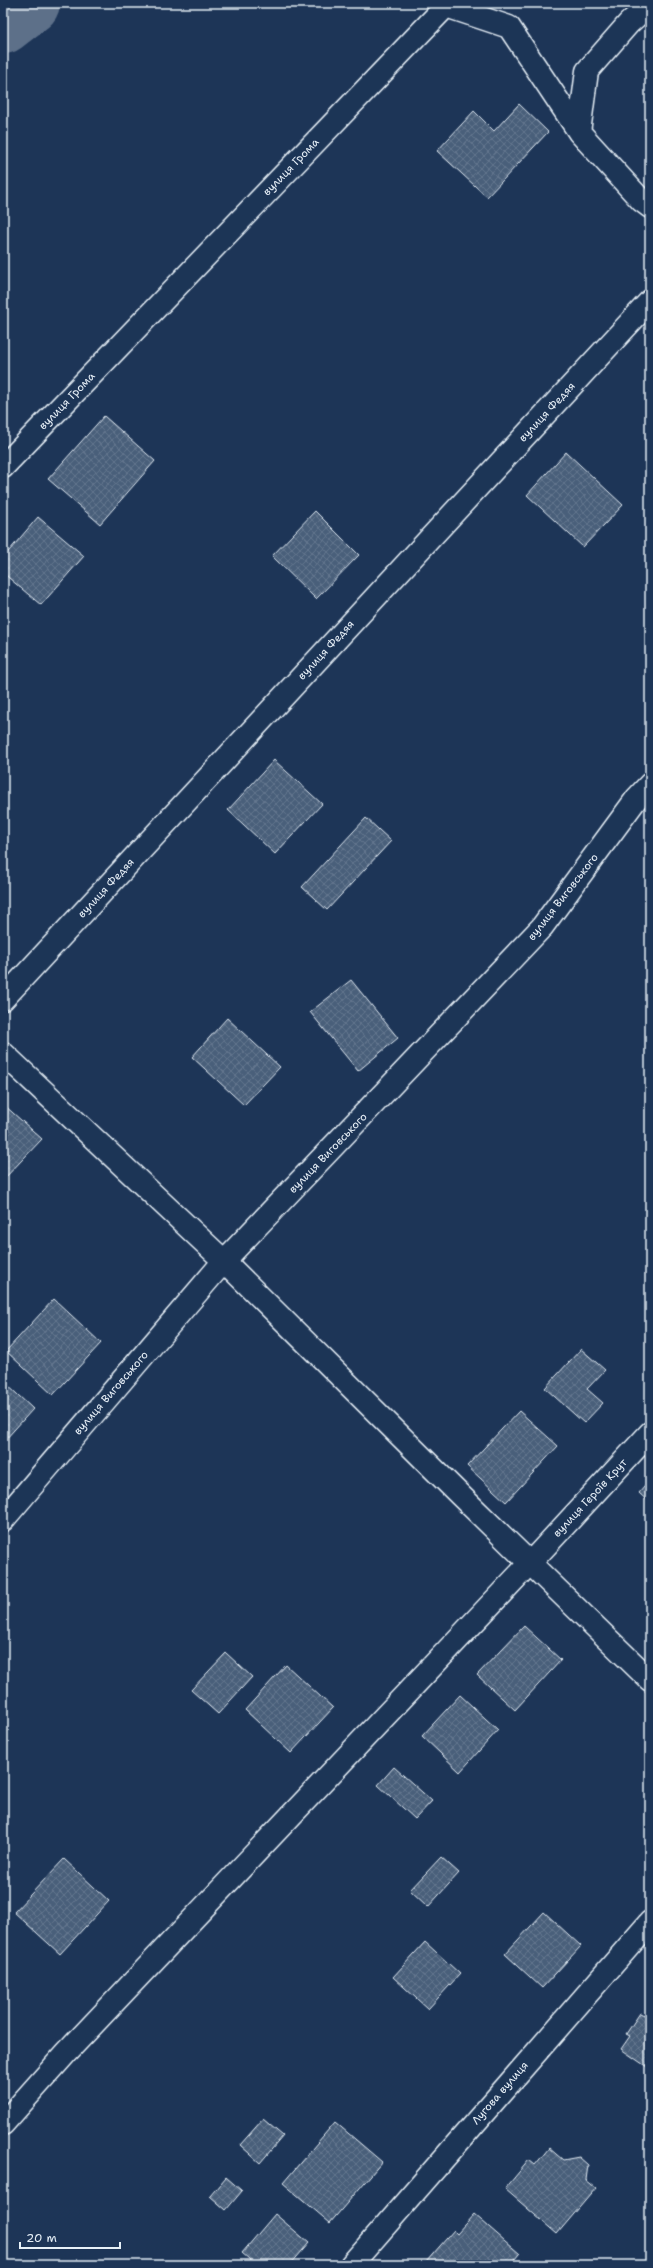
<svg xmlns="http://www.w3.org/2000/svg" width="653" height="2268" viewBox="0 0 653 2268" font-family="'Shantell Sans',sans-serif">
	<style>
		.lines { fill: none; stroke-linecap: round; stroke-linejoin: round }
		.river { stroke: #5d7089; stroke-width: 60 }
		.building { fill: url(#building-cross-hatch); stroke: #e8f1f8 }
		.minor-casing { stroke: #e8f1f8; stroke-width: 25 }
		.minor { stroke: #1d3557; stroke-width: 22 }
		.labels { text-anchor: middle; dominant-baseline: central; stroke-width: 3; stroke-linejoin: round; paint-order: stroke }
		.street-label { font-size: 11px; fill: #e8f1f8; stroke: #1d3557 }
	</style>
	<defs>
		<pattern id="building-cross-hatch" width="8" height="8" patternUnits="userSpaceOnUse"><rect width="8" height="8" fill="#495e7a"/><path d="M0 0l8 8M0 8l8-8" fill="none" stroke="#63768e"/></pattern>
	</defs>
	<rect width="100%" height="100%" fill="#1d3557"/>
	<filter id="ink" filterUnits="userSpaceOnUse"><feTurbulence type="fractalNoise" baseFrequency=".025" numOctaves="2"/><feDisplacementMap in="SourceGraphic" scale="8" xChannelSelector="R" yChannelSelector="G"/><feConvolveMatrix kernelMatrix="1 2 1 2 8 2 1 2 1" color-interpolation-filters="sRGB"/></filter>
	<g filter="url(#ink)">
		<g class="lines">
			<path class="river" d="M 3,24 L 30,3"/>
		</g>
		<path class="building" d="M 519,104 L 548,132 L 487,197 L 437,151 L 474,111 L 494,131 Z
			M 104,416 L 155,461 L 100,524 L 48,479 Z
			M 566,452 L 623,505 L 583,547 L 527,495 Z
			M 315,511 L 359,555 L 316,599 L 272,556 Z
			M 38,517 L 84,556 L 41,605 L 3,573 L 3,558 Z
			M 274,760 L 322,804 L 275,854 L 228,810 Z
			M 366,818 L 391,841 L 327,910 L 302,887 Z
			M 351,980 L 398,1038 L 358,1071 L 310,1012 Z
			M 227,1018 L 280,1067 L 244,1105 L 192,1057 Z
			M 3,1104 L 42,1139 L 3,1180 Z
			M 54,1299 L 101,1343 L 53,1395 L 6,1351 Z
			M 581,1349 L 605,1370 L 587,1389 L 603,1403 L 584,1423 L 545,1388 Z
			M 3,1381 L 33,1409 L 5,1440 L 3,1438 Z
			M 519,1411 L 558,1446 L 506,1502 L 467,1466 Z
			M 650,1480 L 650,1503 L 639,1493 Z
			M 524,1626 L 561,1660 L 515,1710 L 477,1675 Z
			M 226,1653 L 252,1677 L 218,1714 L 191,1690 Z
			M 286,1665 L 333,1708 L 291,1753 L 245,1710 Z
			M 460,1695 L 498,1730 L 460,1772 L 422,1736 Z
			M 394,1767 L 432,1801 L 415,1819 L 378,1785 Z
			M 441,1857 L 459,1873 L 428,1907 L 410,1890 Z
			M 64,1859 L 109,1901 L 60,1954 L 14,1912 Z
			M 544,1912 L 581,1946 L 542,1988 L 505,1954 Z
			M 425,1942 L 460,1974 L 428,2009 L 393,1977 Z
			M 650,2007 L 650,2069 L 621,2049 L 630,2036 L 626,2034 L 640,2013 L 644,2015 Z
			M 263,2119 L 283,2136 L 260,2163 L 240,2145 Z
			M 335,2122 L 382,2162 L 330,2223 L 283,2183 Z
			M 549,2148 L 563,2160 L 579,2157 L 588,2165 L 586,2180 L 596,2188 L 557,2234 L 505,2189 L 529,2160 L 535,2165 Z
			M 226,2177 L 242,2191 L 226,2210 L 210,2196 Z
			M 275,2214 L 309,2243 L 290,2265 L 256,2265 L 242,2253 Z
			M 474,2214 L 520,2254 L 511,2265 L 430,2265 L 426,2262 L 454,2230 L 457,2233 Z"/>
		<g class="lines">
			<g class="minor-casing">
				<path id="minor" d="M 579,132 L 587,71 L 629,23 L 650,4
					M 3,467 L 446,6 L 509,27 L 579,132 L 642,201 L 650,207
					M 3,999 L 650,301
					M 3,1053 L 224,1261 L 460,1495 L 650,1680
					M 3,1520 L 224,1261 L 542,927 L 637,798 L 650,784
					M 3,2124 L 67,2052 L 530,1563 L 650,1433
					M 351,2265 L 650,1922"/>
			</g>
			<use href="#minor" class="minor"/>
		</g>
	</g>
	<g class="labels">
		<g class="street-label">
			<text transform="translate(291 167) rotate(-46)">вулиця Грома</text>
			<text transform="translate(67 401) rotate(-46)">вулиця Грома</text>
			<text transform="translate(547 412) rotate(-47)">вулиця Федяя</text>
			<text transform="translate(326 650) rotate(-47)">вулиця Федяя</text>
			<text transform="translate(106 888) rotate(-47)">вулиця Федяя</text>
			<text transform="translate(563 897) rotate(-52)">вулиця Виговського</text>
			<text transform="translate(328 1153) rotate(-46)">вулиця Виговського</text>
			<text transform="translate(111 1393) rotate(-49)">вулиця Виговського</text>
			<text transform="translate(590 1498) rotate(-47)">вулиця Героїв Крут</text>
			<text transform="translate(500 2093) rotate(-49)">Лугова вулиця</text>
		</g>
	</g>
	<rect width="653" height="2268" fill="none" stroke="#1d3557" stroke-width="16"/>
	<rect x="8" y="8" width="637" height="2252" fill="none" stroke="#e8f1f8" stroke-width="1.5" filter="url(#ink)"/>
	<path d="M20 2242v6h100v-6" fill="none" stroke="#e8f1f8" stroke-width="2"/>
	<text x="26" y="2242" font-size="12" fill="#e8f1f8" stroke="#1d3557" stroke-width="3" paint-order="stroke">20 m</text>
</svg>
